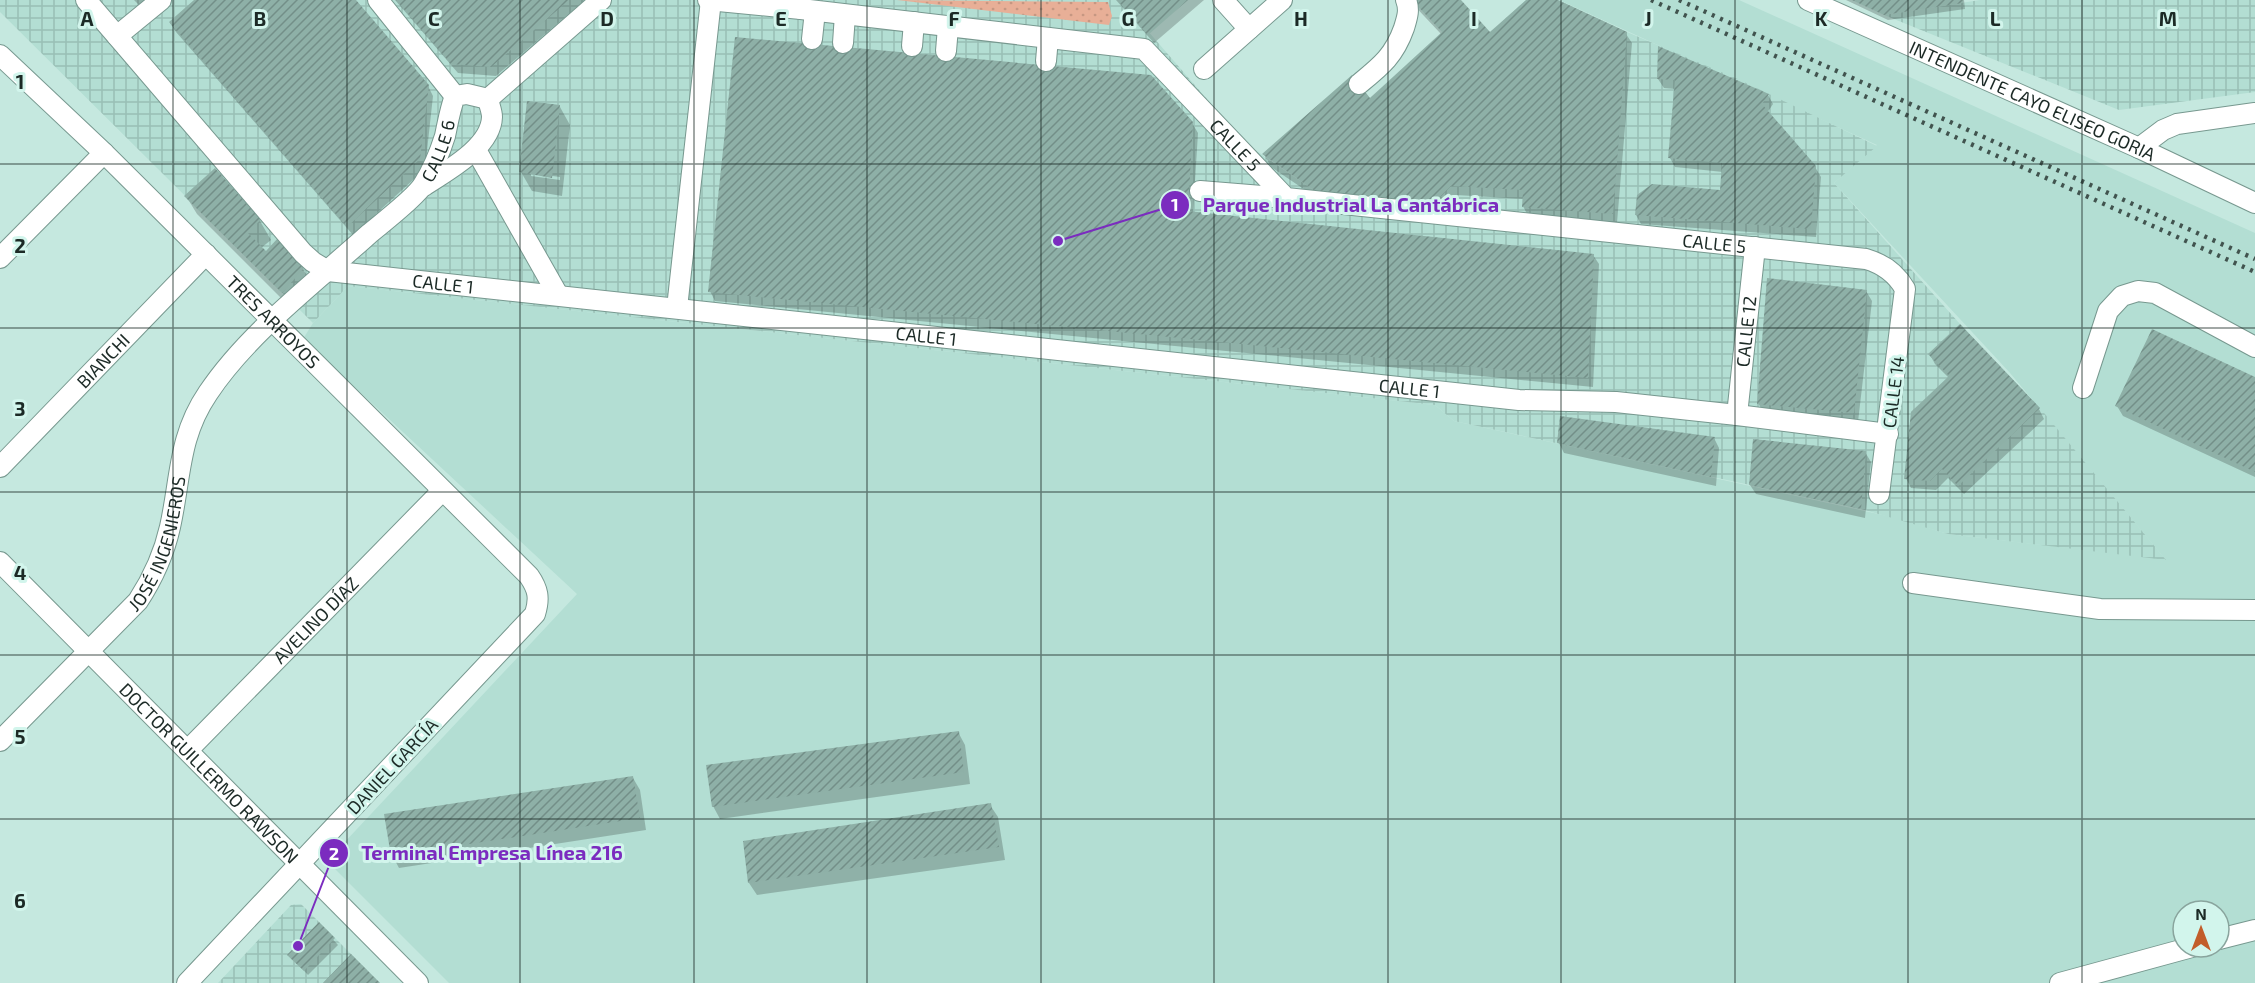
<svg xmlns="http://www.w3.org/2000/svg" width="2255" height="983" viewBox="0 0 2255 983" font-family="'Exo 2',sans-serif">
	<style>
		.built { fill: #b3ded3; fill-rule: evenodd }
		.industrial { fill: url(#industrial-grid) }
		.grass { fill: url(#grass-dots) }
		.shadow { fill: #0003; fill-rule: evenodd }
		.building { fill: url(#building-hatch) }
		.lines { fill: none; stroke-linecap: round; stroke-linejoin: round }
		.minor-casing { stroke: #77988f; stroke-width: 22 }
		.minor { stroke: #fff; stroke-width: 20 }
		.rail { stroke: #41534e; stroke-width: 4.5; stroke-dasharray: 3 6; stroke-linecap: butt }
		.grid { fill: none; stroke: #1c2a26; stroke-width: 1.5; stroke-opacity: 0.55 }
		.labels { text-anchor: middle; dominant-baseline: central; stroke-width: 6; stroke-linejoin: round; paint-order: stroke }
		.street-label { font-size: 18px; fill: #1c2a26; stroke: #d2f5ec }
		.grid-label { font-size: 20px; text-anchor: middle; font-weight: bold; fill: #1c2a26; stroke: #d2f5ec; stroke-width: 6; stroke-linejoin: round; paint-order: stroke }
		.leader { fill: none; stroke: #7b2cbf; stroke-width: 2 }
		.callout-dot { fill: #7b2cbf; stroke: #d2f5ec; stroke-width: 2 }
		.mark-label { font-size: 18px; text-anchor: middle; font-weight: bold; fill: #fff }
		.callout-label { font-size: 20px; text-anchor: middle; font-weight: bold; fill: #7b2cbf; stroke: #d2f5ec; stroke-width: 6; stroke-linejoin: round; paint-order: stroke }
	</style>
	<defs>
		<pattern id="industrial-grid" width="8" height="8" patternUnits="userSpaceOnUse" patternTransform="scale(1.5)"><rect width="8" height="8" fill="#b3ded3"/><path d="M0 4h8M4 0v8" fill="none" stroke="#99bfb5"/></pattern>
		<pattern id="grass-dots" width="8" height="8" patternUnits="userSpaceOnUse" patternTransform="scale(1.5)"><rect width="8" height="8" fill="#e8af97"/><path d="M2 2h.1M6 6h.1" fill="none" stroke="#c69782" stroke-width="1.8" stroke-linecap="round"/></pattern>
		<pattern id="building-hatch" width="6" height="6" patternUnits="userSpaceOnUse" patternTransform="scale(1.5)"><rect width="6" height="6" fill="#8eb0a7"/><path d="M-1 1l2-2M0 6l6-6M5 7l2-2" fill="none" stroke="#738f88"/></pattern>
	</defs>
	<rect width="100%" height="100%" fill="#c5e8df"/>
	<path class="built" d="M 1559,0 L 1739,0 L 2255,233 L 2255,983 L 449,983 L 327,861 L 577,594 L 303,339 L 313,323 L 348,286 L 1435,405 L 1454,421 L 1892,517 L 1948,534 L 2165,559 L 2010,373 L 1834,183 L 1877,145 ZM 2183,911 L 2219,911 L 2219,947 L 2183,947 Z"/>
	<path class="industrial" d="M 0,0 L 1121,0 L 1245,143 L 1315,191 L 1526,0 L 1558,0 L 1627,32 L 1740,80 L 1877,146 L 1834,183 L 1960,324 L 2040,408 L 2166,560 L 1948,534 L 1861,509 L 1454,421 L 1435,405 L 348,286 L 313,323 L 0,12 Z
		M 1980,0 L 2255,0 L 2255,92 L 2119,110 L 1884,15 Z
		M 301,904 L 380,983 L 218,983 L 291,905 Z"/>
	<path class="grass" d="M 897,0 L 1108,2 L 1112,16 L 1109,25 Z"/>
	<path class="shadow" d="M 134,0 L 153,0 L 143,9 Z
		M 196,0 L 354,0 L 428,86 L 433,96 L 425,169 L 353,235 L 176,32 L 170,23 Z
		M 395,0 L 585,0 L 496,76 L 458,73 Z
		M 1116,0 L 1204,0 L 1154,43 Z
		M 1409,0 L 1459,0 L 1490,35 L 1529,0 L 1555,0 L 1626,34 L 1632,43 L 1617,223 L 1528,216 L 1523,206 L 1524,199 L 1456,195 L 1440,212 L 1323,202 L 1271,167 L 1264,154 L 1370,100 L 1441,34 Z
		M 1846,0 L 1964,0 L 1965,9 L 1888,20 Z
		M 1660,48 L 1768,95 L 1773,104 L 1767,113 L 1815,167 L 1821,177 L 1816,237 L 1641,224 L 1636,215 L 1722,191 L 1723,172 L 1675,167 L 1670,158 L 1676,89 L 1664,88 L 1658,79 Z
		M 560,107 L 570,125 L 562,196 L 532,191 L 521,172 ZM 531,173 L 560,177 L 560,180 L 531,176 Z
		M 1192,123 L 1198,133 L 1193,213 L 1593,255 L 1599,264 L 1593,387 L 715,301 L 710,291 Z
		M 215,170 L 260,221 L 271,240 L 261,248 L 266,253 L 303,269 L 314,287 L 294,311 L 197,214 L 186,196 Z
		M 1866,291 L 1872,301 L 1858,422 L 1764,413 L 1758,403 Z
		M 1960,326 L 2039,409 L 2044,419 L 1964,494 L 1948,478 L 1936,490 L 1911,488 L 1906,478 L 1949,378 L 1935,364 L 1930,355 Z
		M 2255,379 L 2255,477 L 2123,416 L 2117,406 Z
		M 1714,438 L 1719,448 L 1716,486 L 1564,453 L 1559,443 Z
		M 1865,452 L 1871,462 L 1865,518 L 1756,494 L 1750,485 Z
		M 958,732 L 965,745 L 970,784 L 720,819 L 713,806 Z
		M 633,778 L 640,790 L 646,830 L 399,868 L 392,855 Z
		M 990,805 L 998,817 L 1005,860 L 757,895 L 749,883 L 744,842 Z
		M 319,924 L 338,945 L 308,975 L 289,955 Z"/>
	<path class="building" d="M 194,0 L 356,0 L 429,85 L 420,159 L 347,227 L 169,22 Z
		M 396,0 L 569,0 L 491,67 L 451,64 Z
		M 1117,0 L 1188,0 L 1148,35 Z
		M 1412,0 L 1461,0 L 1490,32 L 1526,0 L 1558,0 L 1627,32 L 1613,214 L 1522,207 L 1523,190 L 1451,186 L 1435,203 L 1315,191 L 1262,154 L 1352,75 L 1370,98 L 1442,32 Z
		M 1852,0 L 1963,0 L 1963,3 L 1884,15 Z
		M 735,37 L 1151,75 L 1193,122 L 1188,211 L 1594,254 L 1588,378 L 708,292 Z
		M 1658,46 L 1769,94 L 1762,104 L 1816,166 L 1811,229 L 1635,215 L 1637,195 L 1652,184 L 1720,190 L 1722,163 L 1668,158 L 1675,80 L 1657,79 Z
		M 527,101 L 560,105 L 552,178 L 519,172 Z
		M 215,168 L 261,220 L 247,232 L 266,251 L 278,238 L 304,268 L 282,293 L 184,196 Z
		M 1767,278 L 1867,290 L 1854,413 L 1757,404 Z
		M 1960,324 L 2040,408 L 1958,486 L 1942,469 L 1930,481 L 1904,479 L 1911,412 L 1949,376 L 1928,354 Z
		M 2152,329 L 2255,377 L 2255,472 L 2115,406 Z
		M 1560,416 L 1715,437 L 1711,477 L 1557,443 Z
		M 1753,439 L 1866,451 L 1861,509 L 1749,485 Z
		M 959,731 L 964,772 L 712,807 L 706,765 Z
		M 633,776 L 640,818 L 391,856 L 384,814 Z
		M 991,803 L 999,847 L 748,883 L 743,841 Z
		M 319,922 L 335,938 L 304,971 L 287,955 Z
		M 351,954 L 380,983 L 323,983 Z"/>
	<g class="lines">
		<g class="minor-casing">
			<g id="minor">
				<path id="s1" d="M 86,0 L 303,253 L 313,262 L 328,271 L 1519,400 L 1616,402 L 1737,415 L 1888,434"/>
				<path d="M 378,0 L 455,96"/>
				<path d="M 708,0 L 801,9"/>
				<path id="s2" d="M 790,0 L 801,9 L 1144,49 L 1286,198 L 1866,259 C 1883,264 1896,273 1905,289 L 1879,494"/>
				<path d="M 1223,0 L 1249,29"/>
				<path id="s3" d="M 1808,0 L 2139,148 L 2255,203"/>
				<path d="M 117,36 L 161,0"/>
				<path d="M 812,39 L 815,11"/>
				<path d="M 843,43 L 845,15"/>
				<path d="M 912,46 L 914,22"/>
				<path d="M 946,51 L 948,27"/>
				<path id="s4" d="M 0,55 L 104,153 L 529,576 C 538,589 540,598 535,614 L 187,983"/>
				<path d="M 1046,61 L 1048,38"/>
				<path d="M 1204,69 L 1282,0"/>
				<path d="M 1359,84 C 1381,66 1394,56 1404,28 C 1407,18 1410,10 1406,0"/>
				<path d="M 2139,148 L 2163,130 L 2177,124 L 2255,113"/>
				<path d="M 476,150 L 558,295"/>
				<path d="M 424,186 C 446,171 491,148 492,117 C 492,111 489,105 488,99"/>
				<path d="M 1200,191 L 1286,198"/>
				<path d="M 0,258 L 104,153"/>
				<path d="M 677,308 L 711,0"/>
				<path d="M 2083,388 L 2108,311 L 2122,296 L 2138,291 L 2155,293 L 2255,347"/>
				<path id="s5" d="M 1737,415 L 1755,247"/>
				<path id="s6" d="M 0,467 L 206,254"/>
				<path id="s7" d="M 0,562 L 418,983"/>
				<path d="M 1913,583 L 2100,609 L 2255,610"/>
				<path id="s8" d="M 0,741 L 138,601 C 153,578 164,554 170,527 C 181,478 178,437 208,393 C 248,333 316,282 369,234 C 382,223 415,198 423,185 C 432,171 440,152 445,136 C 448,122 450,109 455,96 L 467,94 L 488,99 L 601,0"/>
				<path id="s9" d="M 188,750 L 442,491"/>
				<path d="M 2219,939 L 2255,930"/>
				<path d="M 2060,983 L 2192,947"/>
			</g>
		</g>
		<use href="#minor" class="minor"/>
		<path class="rail" d="M 1651,0 L 2255,272
			M 1679,0 L 2255,259"/>
	</g>
	<path class="grid" d="M 173,0 L 173,983M 347,0 L 347,983M 520,0 L 520,983M 694,0 L 694,983M 867,0 L 867,983M 1041,0 L 1041,983M 1214,0 L 1214,983M 1388,0 L 1388,983M 1561,0 L 1561,983M 1735,0 L 1735,983M 1908,0 L 1908,983M 2082,0 L 2082,983M 0,164 L 2255,164M 0,328 L 2255,328M 0,492 L 2255,492M 0,655 L 2255,655M 0,819 L 2255,819"/>
	<g class="labels">
		<g class="street-label">
			<text stroke="none"><textPath href="#s3" startOffset="246">INTENDENTE CAYO ELISEO GORIA</textPath></text>
			<text stroke="none"><textPath href="#s2" startOffset="492">CALLE 5</textPath></text>
			<text stroke="none"><textPath href="#s8" startOffset="756">CALLE 6</textPath></text>
			<text stroke="none"><textPath href="#s2" startOffset="996">CALLE 5</textPath></text>
			<text stroke="none"><textPath href="#s1" startOffset="480">CALLE 1</textPath></text>
			<text stroke="none"><textPath href="#s4" startOffset="382">TRES ARROYOS</textPath></text>
			<text stroke="none"><textPath href="#s5" startOffset="84">CALLE 12</textPath></text>
			<text stroke="none"><textPath href="#s1" startOffset="966">CALLE 1</textPath></text>
			<text stroke="none"><textPath href="#s6" startOffset="148">BIANCHI</textPath></text>
			<text stroke="none"><textPath href="#s1" startOffset="1452">CALLE 1</textPath></text>
			<text transform="translate(1893 392) rotate(-83)">CALLE 14</text>
			<text stroke="none"><textPath href="#s8" startOffset="258">JOSÉ INGENIEROS</textPath></text>
			<text stroke="none"><textPath href="#s9" startOffset="182">AVELINO DÍAZ</textPath></text>
			<text transform="translate(392 766) rotate(-47)">DANIEL GARCÍA</text>
			<text stroke="none"><textPath href="#s7" startOffset="297">DOCTOR GUILLERMO RAWSON</textPath></text>
		</g>
	</g>
	<g class="grid-label">
		<text x="87" y="26">A</text>
		<text x="260" y="26">B</text>
		<text x="434" y="26">C</text>
		<text x="607" y="26">D</text>
		<text x="781" y="26">E</text>
		<text x="954" y="26">F</text>
		<text x="1128" y="26">G</text>
		<text x="1301" y="26">H</text>
		<text x="1474" y="26">I</text>
		<text x="1648" y="26">J</text>
		<text x="1821" y="26">K</text>
		<text x="1995" y="26">L</text>
		<text x="2168" y="26">M</text>
		<text x="20" y="89">1</text>
		<text x="20" y="253">2</text>
		<text x="20" y="416">3</text>
		<text x="20" y="580">4</text>
		<text x="20" y="744">5</text>
		<text x="20" y="908">6</text>
	</g>
	<path class="leader" d="M1058 241L1175 205M298 946L334 853"/>
	<g class="callout-dot">
		<circle cx="1058" cy="241" r="6"/>
		<circle cx="298" cy="946" r="6"/>
		<circle cx="1175" cy="205" r="15"/>
		<circle cx="334" cy="853" r="15"/>
	</g>
	<g class="mark-label">
		<text x="1175" y="211">1</text>
		<text x="334" y="860">2</text>
	</g>
	<g class="callout-label">
		<text x="1351" y="212">Parque Industrial La Cantábrica</text>
		<text x="492" y="860">Terminal Empresa Línea 216</text>
	</g>
	<g transform="translate(2201 929)"><circle r="28" fill="#d2f5ec" stroke="#89a49d" stroke-width="1.5"/>
	<path d="M0-4.5L10 22L0 15L-10 22Z" fill="#c25d2a"/>
	<text y="-9" font-size="16" font-weight="bold" text-anchor="middle" fill="#1c2a26">N</text>
	</g>
</svg>
